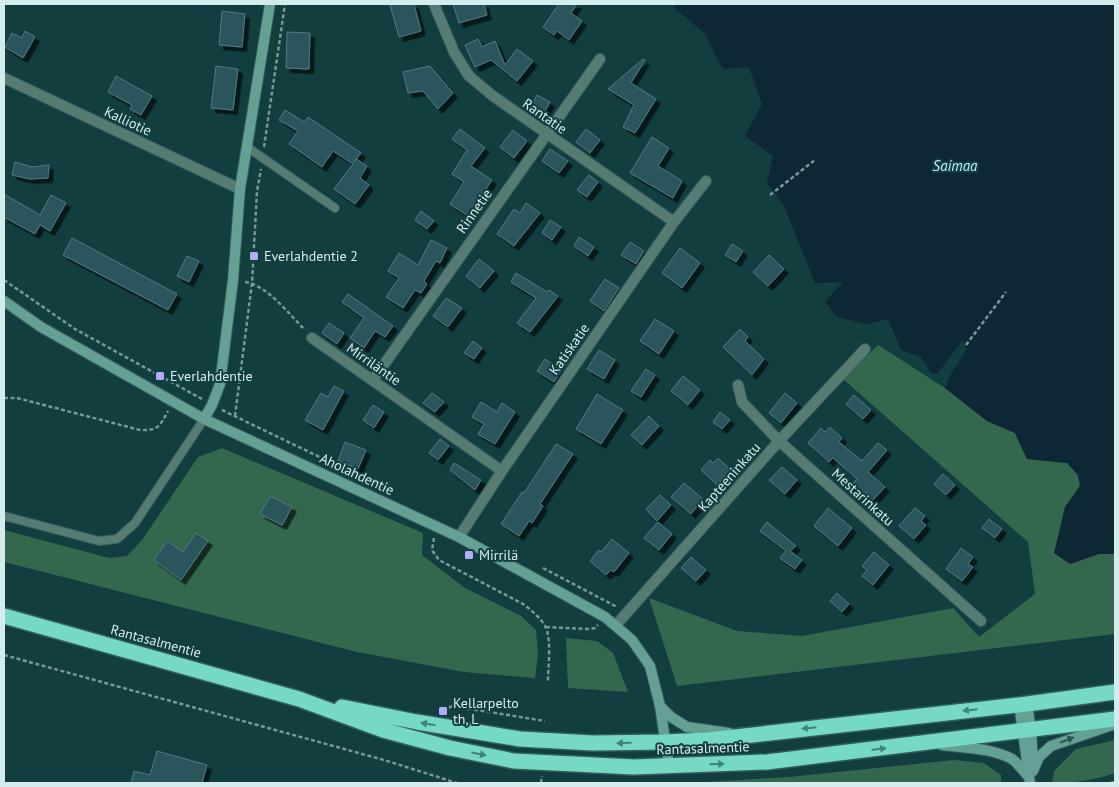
<svg xmlns="http://www.w3.org/2000/svg" width="1119" height="787" viewBox="0 0 1119 787" font-family="'PT Sans',sans-serif">
	<style>
		.green { fill: #33684e }
		.water { fill: #0e2734 }
		.building { fill: #2c545d; stroke: #517984; filter: url(#shadow) }
		.lines { fill: none; stroke-linecap: round; stroke-linejoin: round }
		.lane-casing { stroke: #355d5e; stroke-width: 10 }
		.street-casing { stroke: #355d5e; stroke-width: 12 }
		.secondary-casing { stroke: #355d5e; stroke-width: 12 }
		.highway-casing { stroke: #355d5e; stroke-width: 18 }
		.path { stroke: #779899; stroke-width: 2.5; stroke-dasharray: 4 2.5; stroke-linecap: butt }
		.lane { stroke: #567b73; stroke-width: 8 }
		.street { stroke: #567b73; stroke-width: 10 }
		.secondary { stroke: #64a194; stroke-width: 10 }
		.highway { stroke: #75d9c5; stroke-width: 15 }
		.oneway { fill: #3f847b }
		.oneway2 { fill: #265754 }
		.poi-dot { fill: #b5acf8; stroke: #123e3f; stroke-width: 2 }
		.labels { text-anchor: middle; dominant-baseline: central; stroke-width: 4; stroke-linejoin: round; paint-order: stroke }
		.street-label { font-size: 14px; fill: #d5ecec; stroke: #123e3f }
		.poi-label { font-size: 14px; fill: #d5ecec; stroke: #123e3f; text-anchor: start }
		.water-label { font-size: 15px; font-style: italic; fill: #c0e7fe; stroke: #123e3f }
	</style>
	<defs>
		<filter id="shadow"><feDropShadow dx="4.5" dy="4.5" stdDeviation="0" flood-color="#0009"/></filter>
	</defs>
	<rect width="100%" height="100%" fill="#123e3f"/>
	<path class="green" d="M 878,345 L 945,388 L 987,421 L 1015,433 L 1027,459 L 1068,463 L 1078,475 L 1080,486 L 1065,507 L 1070,564 L 1099,554 L 1115,554 L 1115,634 L 677,686 L 649,598 L 737,631 L 802,636 L 953,608 L 979,637 L 1035,594 L 1028,542 L 843,379 Z
		M 222,448 L 423,533 L 422,555 L 465,588 L 521,616 L 536,630 L 538,655 L 535,678 L 464,672 L 357,652 L 4,562 L 4,530 L 109,558 L 127,556 L 142,540 L 198,457 Z
		M 566,638 L 597,641 L 613,653 L 628,692 L 568,688 Z
		M 1115,740 L 1115,773 C 1094,780 1075,783 1052,783 L 1054,771 L 1076,749 Z
		M 954,760 L 984,763 L 1001,775 L 1001,783 L 688,783 L 789,777 Z"/>
	<path class="water" d="M 674,4 L 1115,4 L 1115,554 L 1099,554 L 1070,564 L 1054,553 L 1065,507 L 1080,486 L 1078,475 L 1067,463 L 1027,459 L 1015,433 L 987,421 L 945,388 L 951,374 L 967,349 L 963,340 L 937,374 L 931,373 L 921,357 L 901,350 L 888,319 L 867,324 L 837,317 L 825,302 L 843,282 L 815,283 L 784,206 L 767,183 L 773,156 L 745,136 L 762,104 L 749,67 L 723,69 L 705,34 L 675,8 Z"/>
	<path class="building" d="M 396,4 L 414,4 L 421,31 L 399,37 L 390,5 Z
		M 453,4 L 484,4 L 487,15 L 459,23 Z
		M 559,4 L 577,4 L 571,13 L 582,21 L 569,40 L 557,31 L 554,35 L 543,27 Z
		M 222,11 L 245,14 L 242,47 L 219,45 Z
		M 25,31 L 35,37 L 23,58 L 5,47 L 12,33 L 22,38 Z
		M 287,32 L 310,33 L 309,69 L 286,68 Z
		M 478,39 L 482,47 L 495,41 L 505,65 L 517,49 L 533,61 L 517,81 L 491,60 L 475,67 L 465,45 Z
		M 643,59 L 645,60 L 631,83 L 656,99 L 635,133 L 623,127 L 634,105 L 608,89 Z
		M 216,66 L 238,69 L 233,110 L 211,108 Z
		M 430,66 L 453,93 L 438,109 L 423,91 L 408,93 L 403,72 Z
		M 116,76 L 152,96 L 141,115 L 130,109 L 132,105 L 108,92 Z
		M 537,95 L 550,102 L 543,115 L 530,108 Z
		M 285,110 L 304,122 L 308,117 L 361,153 L 354,162 L 356,159 L 367,166 L 360,178 L 369,185 L 355,204 L 334,189 L 353,164 L 333,151 L 322,167 L 289,144 L 298,131 L 279,120 Z
		M 460,129 L 485,148 L 471,166 L 492,180 L 468,216 L 450,204 L 464,182 L 452,174 L 467,150 L 452,139 Z
		M 586,129 L 600,140 L 590,153 L 576,142 Z
		M 513,130 L 527,141 L 514,158 L 500,147 Z
		M 652,137 L 669,148 L 658,166 L 682,181 L 673,198 L 630,173 Z
		M 550,149 L 568,161 L 559,173 L 542,161 Z
		M 15,162 L 32,167 L 49,165 L 48,178 L 30,179 L 12,175 Z
		M 589,175 L 598,182 L 587,197 L 577,190 Z
		M 4,194 L 40,215 L 51,195 L 66,203 L 50,231 L 40,225 L 35,234 L 4,217 Z
		M 526,203 L 540,213 L 514,246 L 497,234 L 514,209 L 520,213 Z
		M 421,211 L 434,221 L 427,229 L 415,220 Z
		M 550,220 L 561,227 L 552,240 L 542,233 Z
		M 579,237 L 594,247 L 588,256 L 574,246 Z
		M 72,238 L 177,294 L 168,310 L 63,255 Z
		M 431,240 L 447,248 L 440,263 L 436,261 L 424,281 L 427,284 L 421,293 L 415,290 L 403,308 L 386,297 L 399,278 L 388,271 L 399,253 L 418,265 Z
		M 630,242 L 644,251 L 636,264 L 621,255 Z
		M 732,244 L 743,251 L 736,262 L 725,255 Z
		M 680,248 L 700,263 L 682,288 L 662,273 Z
		M 769,255 L 784,269 L 768,286 L 753,272 Z
		M 187,256 L 199,261 L 189,282 L 177,276 Z
		M 479,259 L 494,271 L 480,288 L 466,276 Z
		M 516,273 L 547,292 L 549,290 L 558,296 L 530,332 L 517,323 L 536,298 L 511,282 Z
		M 605,279 L 619,288 L 604,311 L 590,301 Z
		M 348,294 L 393,326 L 385,337 L 375,331 L 364,348 L 350,338 L 364,318 L 342,302 Z
		M 446,298 L 462,308 L 448,327 L 433,316 Z
		M 655,319 L 674,331 L 659,354 L 640,341 Z
		M 329,323 L 344,333 L 337,344 L 322,333 Z
		M 740,329 L 748,337 L 745,341 L 764,359 L 752,375 L 723,347 Z
		M 473,341 L 482,348 L 474,359 L 464,353 Z
		M 599,350 L 615,360 L 604,379 L 587,369 Z
		M 545,359 L 562,370 L 554,382 L 537,371 Z
		M 646,369 L 655,375 L 641,397 L 631,391 Z
		M 683,376 L 700,390 L 688,405 L 671,391 Z
		M 334,386 L 344,391 L 323,430 L 305,420 L 321,393 L 328,397 Z
		M 432,393 L 444,402 L 435,412 L 423,403 Z
		M 785,393 L 797,403 L 781,423 L 769,413 Z
		M 597,394 L 623,410 L 601,444 L 576,429 Z
		M 854,395 L 871,410 L 863,419 L 846,404 Z
		M 481,402 L 497,412 L 502,403 L 515,412 L 495,444 L 478,434 L 484,424 L 472,417 Z
		M 373,405 L 384,412 L 374,428 L 363,420 Z
		M 720,412 L 730,420 L 722,429 L 713,422 Z
		M 649,416 L 659,426 L 642,445 L 631,435 Z
		M 830,427 L 842,438 L 839,442 L 862,461 L 878,443 L 887,450 L 868,472 L 885,487 L 872,501 L 852,484 L 857,479 L 833,458 L 829,462 L 808,443 L 821,428 L 825,432 Z
		M 440,439 L 449,446 L 438,460 L 429,453 Z
		M 345,442 L 366,450 L 358,469 L 338,461 Z
		M 556,444 L 573,454 L 540,504 L 543,506 L 532,523 L 529,521 L 519,536 L 501,524 L 522,492 L 524,493 Z
		M 718,458 L 731,470 L 717,485 L 701,470 L 710,460 L 713,463 Z
		M 454,463 L 481,480 L 475,490 L 450,470 Z
		M 782,467 L 797,480 L 785,494 L 769,480 Z
		M 943,474 L 955,485 L 946,495 L 934,484 Z
		M 684,483 L 703,499 L 691,514 L 671,497 Z
		M 660,495 L 671,505 L 657,521 L 646,509 Z
		M 270,496 L 292,507 L 282,525 L 260,514 Z
		M 828,508 L 852,528 L 838,546 L 814,526 Z
		M 915,508 L 925,516 L 921,521 L 926,525 L 914,539 L 899,526 Z
		M 989,519 L 1002,529 L 995,538 L 982,528 Z
		M 658,522 L 672,534 L 659,550 L 644,538 Z
		M 767,522 L 796,546 L 790,551 L 802,560 L 795,569 L 780,558 L 786,551 L 760,531 Z
		M 196,533 L 208,541 L 181,580 L 154,560 L 167,541 L 183,552 Z
		M 612,539 L 629,553 L 614,572 L 611,570 L 606,575 L 590,561 L 599,550 L 601,552 Z
		M 961,548 L 973,557 L 968,564 L 973,567 L 962,581 L 946,569 Z
		M 874,552 L 889,565 L 873,585 L 862,576 L 867,570 L 862,566 Z
		M 691,557 L 706,570 L 696,581 L 681,568 Z
		M 837,593 L 849,604 L 842,612 L 830,601 Z
		M 157,751 L 207,765 L 202,783 L 131,783 L 134,771 L 150,775 Z"/>
	<g class="lines">
		<g class="lane-casing">
			<path id="lane" d="M 247,147 L 335,208
				M 4,516 L 99,541 L 117,539 L 135,523 L 204,419"/>
		</g>
		<g class="street-casing">
			<path id="street" d="M 434,4 L 454,52 L 469,76 L 493,96 L 674,222
				M 4,78 L 240,189
				M 312,338 L 502,471
				M 373,380 L 600,59
				M 738,385 L 742,402 L 779,441 L 981,621
				M 459,537 L 502,471 L 674,222 L 706,181
				M 616,625 L 779,441 L 865,349"/>
		</g>
		<g class="secondary-casing">
			<path id="secondary" d="M 4,301 L 41,327 L 204,419 L 459,537 L 605,617 L 632,640 L 650,666 L 660,706 L 669,766
				M 204,419 L 212,405 L 220,384 L 233,280 L 240,189 L 270,4
				M 1019,704 L 1030,783
				M 1027,704 L 1031,730 L 1033,762
				M 660,706 L 671,717 L 687,727 L 729,733
				M 942,745 C 964,748 992,748 1012,759 C 1018,763 1023,771 1028,776
				M 1033,771 L 1039,757 L 1051,746 L 1115,724"/>
		</g>
		<g class="highway-casing">
			<path id="highway" d="M 4,616 L 299,699 L 383,730 L 450,748 L 514,761 L 634,767 L 767,762 L 1115,719
				M 342,707 L 417,722 L 520,739 L 593,743 L 664,742 L 708,740 L 1027,704 L 1115,692"/>
		</g>
		<path class="path" d="M 264,147 L 285,4
			M 770,195 L 815,160
			M 4,280 L 75,329 L 202,399
			M 245,282 C 267,285 289,314 304,329
			M 966,345 L 1006,292
			M 4,398 L 17,398 L 140,430 C 158,431 160,426 168,411
			M 222,410 L 386,489
			M 235,416 L 252,283 L 257,191 L 261,169
			M 434,538 L 432,550 L 439,560 L 523,604 C 531,610 540,617 545,626 C 552,638 548,667 548,681
			M 543,568 L 617,607
			M 546,627 L 586,629 L 595,628 L 598,625
			M 4,655 L 384,760 L 457,783
			M 443,711 L 452,706 L 545,721
			M 541,783 L 542,776
			M 1110,783 L 1115,782"/>
		<use href="#lane" class="lane"/>
		<use href="#street" class="street"/>
		<use href="#secondary" class="secondary"/>
		<use href="#highway" class="highway"/>
	</g>
	<defs><path id="oneway-solid" d="M-6-.8H1V-3.2L6.5 0L1 3.2V.8H-6Z" transform="scale(1.25)"/></defs>
	<g class="oneway">
		<use href="#oneway-solid" transform="translate(970 710) rotate(174)"/>
		<use href="#oneway-solid" transform="translate(428 724) rotate(-171)"/>
		<use href="#oneway-solid" transform="translate(809 728) rotate(174)"/>
		<use href="#oneway-solid" transform="translate(624 743) rotate(179)"/>
		<use href="#oneway-solid" transform="translate(879 749) rotate(-7)"/>
		<use href="#oneway-solid" transform="translate(479 754) rotate(11)"/>
		<use href="#oneway-solid" transform="translate(717 764) rotate(-2)"/>
	</g>
	<use class="oneway2" href="#oneway-solid" transform="translate(1067 740) rotate(-21)"/>
	<g class="poi-dot">
		<rect x="249" y="251" width="10" height="10" rx="2.5"/>
		<rect x="155" y="371" width="10" height="10" rx="2.5"/>
		<rect x="464" y="550" width="10" height="10" rx="2.5"/>
		<rect x="438" y="706" width="10" height="10" rx="2.5"/>
	</g>
	<g class="labels">
		<g class="street-label">
			<text transform="translate(545 116) rotate(35)">Rantatie</text>
			<text transform="translate(128 121) rotate(25)">Kalliotie</text>
			<text transform="translate(474 211) rotate(-55)">Rinnetie</text>
			<text transform="translate(569 349) rotate(-55)">Katiskatie</text>
			<text transform="translate(374 364) rotate(35)">Mirriläntie</text>
			<text transform="translate(357 474) rotate(25)">Aholahdentie</text>
			<text transform="translate(729 477) rotate(-49)">Kapteeninkatu</text>
			<text transform="translate(863 497) rotate(42)">Mestarinkatu</text>
			<text transform="translate(156 641) rotate(15)">Rantasalmentie</text>
			<text transform="translate(703 748) rotate(-2)">Rantasalmentie</text>
		</g>
		<g class="poi-label">
			<text x="264" y="256">Everlahdentie 2</text>
			<text x="170" y="376">Everlahdentie</text>
			<text x="479" y="555">Mirrilä</text>
			<text x="453" y="703">Kellarpelto<tspan x="453" dy="16">th, L</tspan></text>
		</g>
		<g class="water-label">
			<text x="955" y="165">Saimaa</text>
		</g>
	</g>
	<rect width="1119" height="787" fill="none" stroke="#d5ecec" stroke-width="10"/>
</svg>
